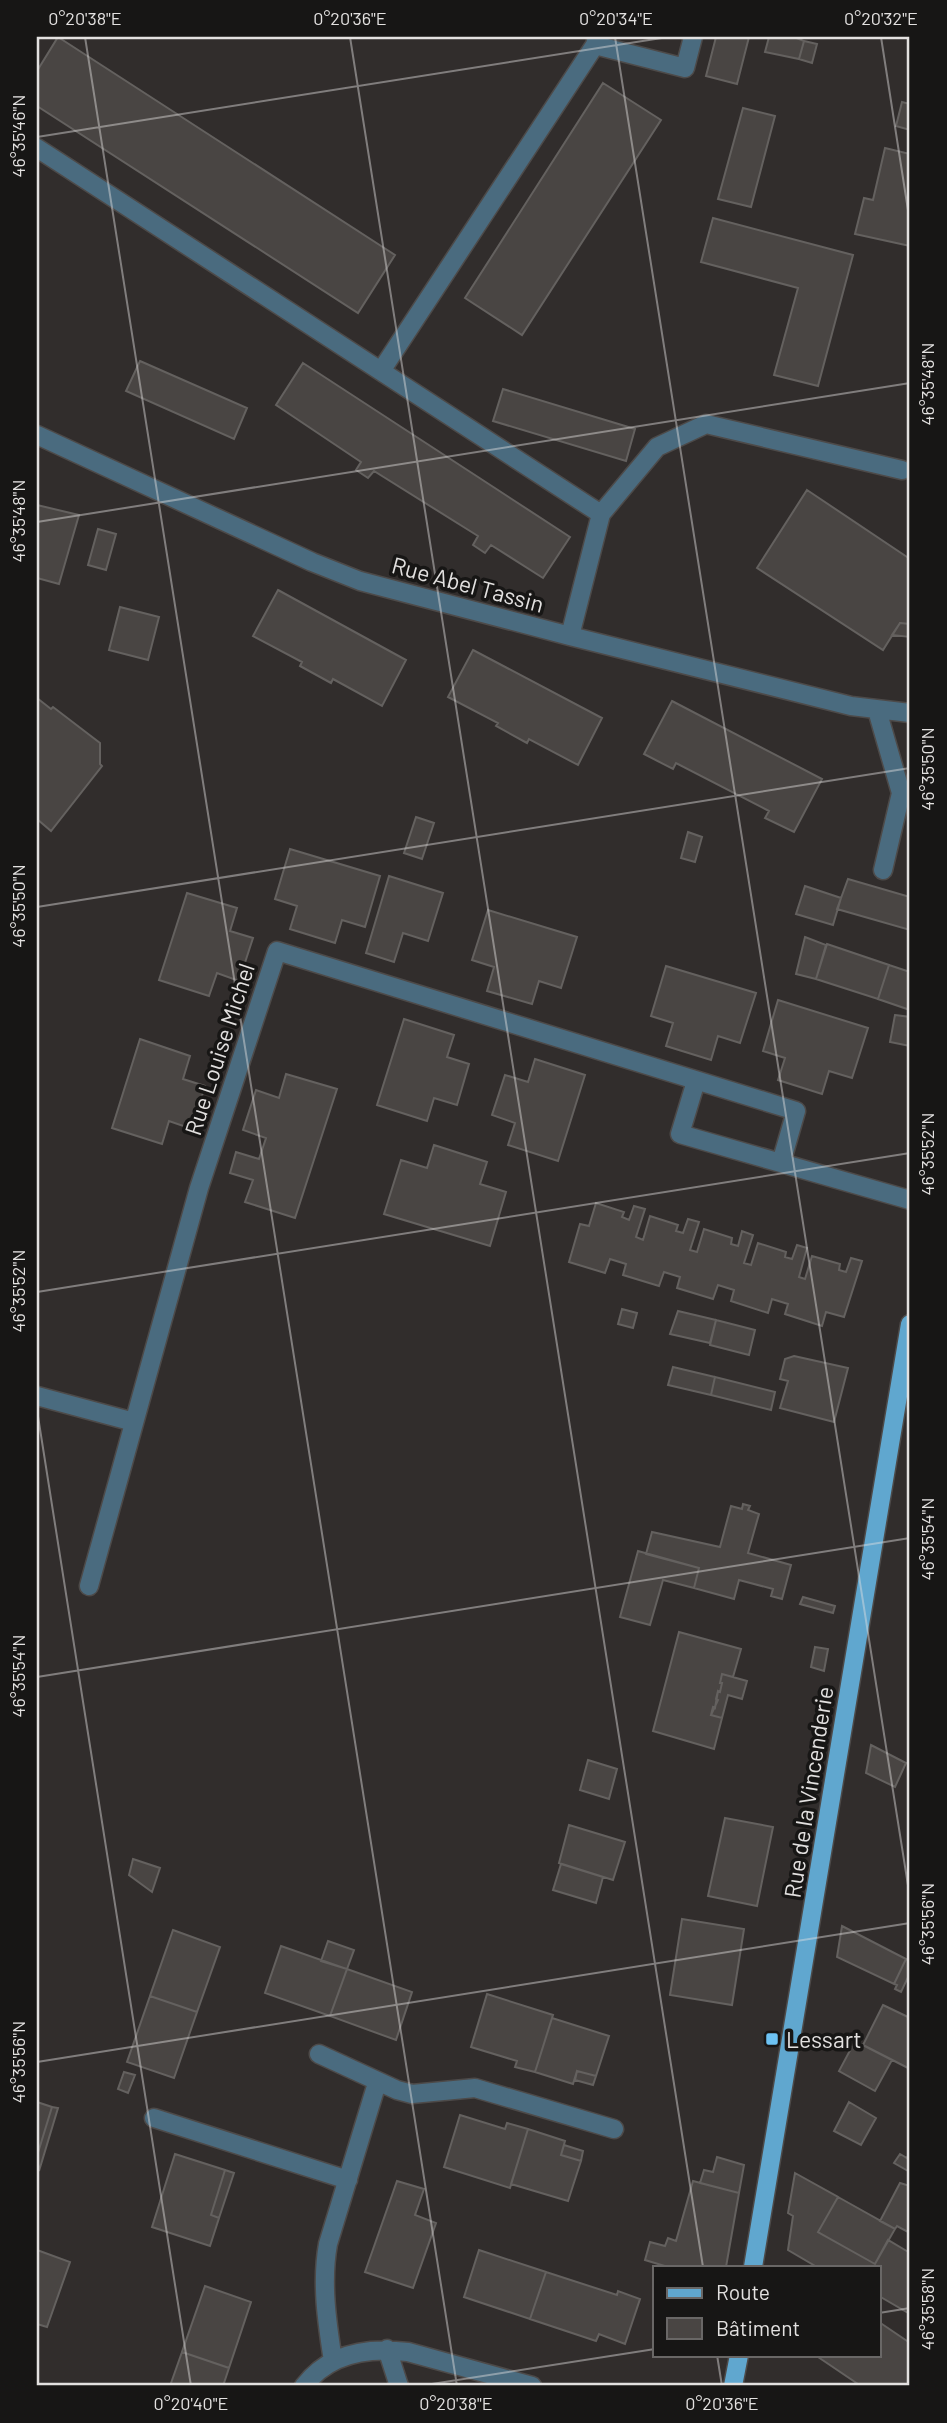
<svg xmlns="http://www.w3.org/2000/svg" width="947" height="2423" viewBox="0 0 947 2423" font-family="Barlow,sans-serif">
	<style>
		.building { fill: #494543; stroke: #64615f; stroke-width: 2 }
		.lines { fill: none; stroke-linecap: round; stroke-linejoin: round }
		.minor-casing { stroke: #4d4a49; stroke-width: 21 }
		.major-casing { stroke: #4d4a49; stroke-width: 21 }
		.minor { stroke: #4a6b7f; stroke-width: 18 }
		.major { stroke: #60a7cf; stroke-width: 18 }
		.ticks { fill: none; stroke: #e3e1e0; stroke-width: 2; stroke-opacity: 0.45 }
		.poi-dot { fill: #6dc2f3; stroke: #171615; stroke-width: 2.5 }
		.labels { text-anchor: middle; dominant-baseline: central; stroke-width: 7; stroke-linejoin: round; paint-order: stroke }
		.street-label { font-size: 23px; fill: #e3e1e0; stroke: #171615 }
		.poi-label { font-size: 23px; fill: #e3e1e0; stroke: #171615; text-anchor: start }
		.neatline { fill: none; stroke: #e3e1e0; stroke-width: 2.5 }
		.ticks-label { font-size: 18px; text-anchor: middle; fill: #e3e1e0 }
	</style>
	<rect width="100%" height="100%" fill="#312d2c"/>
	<path class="building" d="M 58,37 L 395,255 L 358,313 L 37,106 L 37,71 Z
		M 716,37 L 749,37 L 737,84 L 706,76 Z
		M 769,37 L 794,37 L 804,41 L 799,59 L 765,52 Z
		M 804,41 L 817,44 L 812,63 L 799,59 Z
		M 603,83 L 661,120 L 522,335 L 465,298 Z
		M 902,102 L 910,104 L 910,130 L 896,126 Z
		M 743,108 L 775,116 L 751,207 L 718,199 Z
		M 885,148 L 910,154 L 910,246 L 855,234 L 864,198 L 873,200 Z
		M 713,218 L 853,255 L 818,386 L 774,375 L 798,288 L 701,262 Z
		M 140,361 L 247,408 L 234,439 L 126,391 Z
		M 303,363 L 570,537 L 543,578 L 491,545 L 485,553 L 473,545 L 478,536 L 374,471 L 368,478 L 356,470 L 361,462 L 276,405 Z
		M 503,389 L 635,429 L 626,461 L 493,421 Z
		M 807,490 L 910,559 L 910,624 L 900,623 L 883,650 L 757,568 Z
		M 37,505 L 79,515 L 59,584 L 37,578 Z
		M 98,529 L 116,534 L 106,570 L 88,565 Z
		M 278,590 L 406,660 L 382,706 L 333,679 L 331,683 L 300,666 L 302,662 L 253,636 Z
		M 120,607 L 159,617 L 148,660 L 109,650 Z
		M 900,623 L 910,624 L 910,637 L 892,635 Z
		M 473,650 L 602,718 L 578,765 L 529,739 L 527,743 L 496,726 L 498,723 L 448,697 Z
		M 37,698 L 51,709 L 53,707 L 100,743 L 100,764 L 102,766 L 51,831 L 37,819 Z
		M 672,701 L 822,779 L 794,832 L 765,818 L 769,811 L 676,763 L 673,769 L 644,754 Z
		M 416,817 L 434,823 L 422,859 L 404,853 Z
		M 688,832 L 702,837 L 695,862 L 681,858 Z
		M 290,849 L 380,876 L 365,927 L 342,920 L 335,943 L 290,929 L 297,906 L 275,899 Z
		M 389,876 L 443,893 L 428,941 L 403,933 L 394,962 L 366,953 Z
		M 848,879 L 910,897 L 910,930 L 837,909 Z
		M 805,886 L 841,898 L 833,925 L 796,914 Z
		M 187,893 L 237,908 L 230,931 L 253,938 L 239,981 L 217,973 L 209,996 L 159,980 Z
		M 488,910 L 577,937 L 561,988 L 539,981 L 532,1004 L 487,991 L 494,967 L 472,960 Z
		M 805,937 L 826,945 L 816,979 L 796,974 Z
		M 827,944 L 889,965 L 878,999 L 816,979 Z
		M 889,965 L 910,972 L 910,1010 L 878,999 Z
		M 666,966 L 756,993 L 740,1043 L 718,1036 L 711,1060 L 666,1046 L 673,1023 L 651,1016 Z
		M 778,1000 L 868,1028 L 852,1078 L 829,1071 L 822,1094 L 778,1080 L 785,1058 L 763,1051 Z
		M 895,1015 L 910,1017 L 910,1046 L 890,1042 Z
		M 404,1019 L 454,1035 L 447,1057 L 469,1064 L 457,1105 L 434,1098 L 427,1121 L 377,1105 Z
		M 140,1039 L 190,1056 L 183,1079 L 205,1086 L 192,1129 L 169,1121 L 162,1144 L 112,1128 Z
		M 535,1059 L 585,1075 L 558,1161 L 508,1145 L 515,1123 L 492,1115 L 505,1075 L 528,1082 Z
		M 286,1074 L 337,1089 L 295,1218 L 245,1202 L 253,1180 L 230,1173 L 236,1152 L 259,1159 L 266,1138 L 243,1130 L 256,1090 L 279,1098 Z
		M 434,1145 L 487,1162 L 480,1184 L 506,1192 L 490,1246 L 384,1214 L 401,1160 L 427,1168 Z
		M 596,1203 L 624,1212 L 622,1217 L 629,1220 L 634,1206 L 645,1209 L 636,1237 L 643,1240 L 650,1216 L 678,1225 L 676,1231 L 683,1233 L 688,1219 L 699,1222 L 690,1250 L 697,1252 L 704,1229 L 732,1238 L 731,1244 L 738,1246 L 742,1231 L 753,1235 L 744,1263 L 751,1265 L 758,1243 L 786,1252 L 785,1257 L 792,1259 L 797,1245 L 807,1248 L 799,1277 L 805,1279 L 812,1256 L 840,1264 L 839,1270 L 846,1272 L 851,1258 L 862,1261 L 844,1317 L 826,1312 L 822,1326 L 785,1314 L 788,1304 L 772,1299 L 768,1313 L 731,1301 L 734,1290 L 718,1285 L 713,1299 L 677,1288 L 680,1277 L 664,1272 L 659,1286 L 623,1275 L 626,1264 L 610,1259 L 605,1273 L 569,1262 L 580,1224 L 589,1226 Z
		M 622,1309 L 637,1313 L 633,1328 L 618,1324 Z
		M 678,1311 L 716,1320 L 710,1343 L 670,1334 Z
		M 716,1320 L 755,1330 L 749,1355 L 710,1345 Z
		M 794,1356 L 848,1368 L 834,1422 L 780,1408 L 788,1381 L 780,1379 L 785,1359 Z
		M 673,1367 L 715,1377 L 711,1395 L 668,1385 Z
		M 715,1377 L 775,1392 L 771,1410 L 711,1395 Z
		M 743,1504 L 750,1506 L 748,1510 L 759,1514 L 748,1553 L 791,1565 L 782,1599 L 771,1596 L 773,1589 L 739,1580 L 734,1599 L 694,1588 L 699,1568 L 646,1554 L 652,1532 L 720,1547 L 731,1506 L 742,1509 Z
		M 638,1551 L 699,1568 L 694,1588 L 663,1580 L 650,1625 L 620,1617 Z
		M 803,1597 L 835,1606 L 833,1613 L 800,1604 Z
		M 679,1632 L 741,1649 L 733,1677 L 722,1674 L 720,1683 L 722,1683 L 720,1692 L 718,1691 L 715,1708 L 713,1707 L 711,1715 L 722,1718 L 714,1749 L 653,1731 Z
		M 815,1647 L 828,1649 L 824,1671 L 811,1667 Z
		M 722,1674 L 747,1681 L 742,1699 L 728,1695 L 722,1718 L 711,1715 L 718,1700 L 716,1699 L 718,1691 L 720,1692 L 722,1683 L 720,1683 Z
		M 871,1745 L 906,1763 L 895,1787 L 866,1773 Z
		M 588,1760 L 617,1769 L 609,1799 L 580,1790 Z
		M 725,1818 L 773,1827 L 757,1906 L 708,1896 Z
		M 569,1825 L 625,1842 L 613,1880 L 559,1863 Z
		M 133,1859 L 160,1868 L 152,1892 L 129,1875 Z
		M 561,1864 L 603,1877 L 596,1903 L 553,1890 Z
		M 682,1919 L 744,1929 L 732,2005 L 670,1995 Z
		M 842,1926 L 906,1959 L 894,1984 L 837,1957 Z
		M 173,1930 L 220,1947 L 197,2012 L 150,1996 Z
		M 328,1941 L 354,1950 L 347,1969 L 321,1961 Z
		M 281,1946 L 347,1969 L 330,2016 L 265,1993 Z
		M 906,1959 L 910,1961 L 910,1973 L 901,1992 L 895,1989 L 897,1985 L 894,1984 Z
		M 347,1969 L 412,1992 L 396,2040 L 330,2016 Z
		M 487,1994 L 553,2015 L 535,2072 L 515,2067 L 517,2061 L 471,2047 Z
		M 150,1996 L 197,2012 L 174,2078 L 127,2062 Z
		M 883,2005 L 910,2018 L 910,2069 L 863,2045 Z
		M 552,2018 L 609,2036 L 596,2076 L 577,2071 L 573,2084 L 535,2072 Z
		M 855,2041 L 892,2060 L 875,2091 L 839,2071 Z
		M 577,2071 L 596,2076 L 593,2085 L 575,2080 Z
		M 124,2072 L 135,2075 L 128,2093 L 118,2089 Z
		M 37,2102 L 52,2107 L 37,2156 Z
		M 849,2102 L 876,2118 L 861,2145 L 834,2131 Z
		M 52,2107 L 58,2108 L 39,2171 L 37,2156 Z
		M 460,2115 L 505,2129 L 507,2123 L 528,2129 L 510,2188 L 444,2167 Z
		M 528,2129 L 565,2141 L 561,2155 L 581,2161 L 568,2201 L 511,2184 Z
		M 564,2145 L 583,2151 L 581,2161 L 561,2155 Z
		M 910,2152 L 910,2172 L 894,2163 L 900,2154 L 907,2158 Z
		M 175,2154 L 225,2170 L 211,2215 L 219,2218 L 210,2246 L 152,2227 Z
		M 717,2157 L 744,2165 L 739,2193 L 700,2183 L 704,2170 L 713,2172 Z
		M 225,2170 L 234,2173 L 219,2218 L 211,2215 Z
		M 795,2173 L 838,2197 L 818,2232 L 875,2264 L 888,2240 L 910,2253 L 910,2314 L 879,2296 L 879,2267 L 817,2267 L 788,2250 L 793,2216 L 788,2213 Z
		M 397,2181 L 424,2189 L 415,2215 L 436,2223 L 413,2288 L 365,2272 Z
		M 693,2181 L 739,2193 L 726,2267 L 668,2267 L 645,2260 L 650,2242 L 665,2246 L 668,2238 L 676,2241 Z
		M 900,2183 L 910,2186 L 910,2233 L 897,2226 L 895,2229 L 880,2221 Z
		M 838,2197 L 895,2229 L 875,2264 L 818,2232 Z
		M 37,2250 L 70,2262 L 47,2327 L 37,2324 Z
		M 479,2250 L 546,2272 L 530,2319 L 464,2297 Z
		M 546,2272 L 617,2295 L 618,2291 L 640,2299 L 625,2344 L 599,2334 L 596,2341 L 530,2319 Z
		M 205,2286 L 251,2302 L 229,2368 L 182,2352 Z
		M 879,2322 L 910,2343 L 910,2386 L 861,2386 L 818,2357 L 819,2355 L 879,2355 Z
		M 182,2352 L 229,2368 L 223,2386 L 170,2386 Z"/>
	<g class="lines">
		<g class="minor-casing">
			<path id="minor" d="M 595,45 L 685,68 L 693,37
				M 37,148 L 601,514 L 570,636
				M 381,371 L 595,45 L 597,37
				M 37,435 L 312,562 L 360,581 L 570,636 L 851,706 L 910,713
				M 601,514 L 657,447 L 706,424 L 902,470
				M 877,710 L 901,793 L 883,870
				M 696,1081 L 680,1134 L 910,1200
				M 37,1396 L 134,1422
				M 89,1586 L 199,1188 L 277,951 L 796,1111 L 781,1163
				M 319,2054 L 397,2090 L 412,2094 L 475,2088 L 614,2129
				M 154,2118 L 348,2180
				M 387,2349 L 399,2386
				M 333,2361 C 327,2322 321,2283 328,2244 L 377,2083
				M 304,2386 C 329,2353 369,2347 408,2352 L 532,2386"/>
		</g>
		<g class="major-casing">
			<path id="major" d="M 753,2267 L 910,1324
				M 733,2386 L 739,2355"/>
		</g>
		<use href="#minor" class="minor"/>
		<use href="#major" class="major"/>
	</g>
	<path class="ticks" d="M 85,37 L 457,2386M 350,37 L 703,2267M 615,37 L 910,1898M 881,37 L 910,223M 37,137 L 668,37M 37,522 L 910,383M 37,907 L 910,768M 37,1292 L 910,1153M 37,1410 L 191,2386M 37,1677 L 910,1538M 37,2062 L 910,1923M 879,2313 L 910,2308M 717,2355 L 722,2386M 419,2386 L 655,2349"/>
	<rect class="poi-dot" x="765" y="2032" width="14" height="14" rx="3.5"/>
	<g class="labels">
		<g class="street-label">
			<text transform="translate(468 584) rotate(15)">Rue Abel Tassin</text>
			<text transform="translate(219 1049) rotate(-72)">Rue Louise Michel</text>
			<text transform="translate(808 1792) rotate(-81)">Rue de la Vincenderie</text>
		</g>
		<g class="poi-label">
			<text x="786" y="2039">Lessart</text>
		</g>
	</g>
	<rect width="947" height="2423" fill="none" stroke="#171615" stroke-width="77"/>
	<rect x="653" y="2266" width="228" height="91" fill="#171615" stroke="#696766" stroke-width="2"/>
	<rect x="667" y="2288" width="35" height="10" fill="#60a7cf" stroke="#696766" stroke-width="2"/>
	<text x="716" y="2300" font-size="21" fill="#e3e1e0">Route</text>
	<rect x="667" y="2318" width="35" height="21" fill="#494543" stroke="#696766" stroke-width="2"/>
	<text x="716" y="2336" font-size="21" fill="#e3e1e0">Bâtiment</text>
	<rect x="38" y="38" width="870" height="2346" class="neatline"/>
	<g class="ticks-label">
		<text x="85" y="25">0°20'38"E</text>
		<text x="350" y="25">0°20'36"E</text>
		<text x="616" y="25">0°20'34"E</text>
		<text x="881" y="25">0°20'32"E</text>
		<text transform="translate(19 136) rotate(-90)" y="6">46°35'46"N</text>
		<text transform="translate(928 384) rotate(-90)" y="6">46°35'48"N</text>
		<text transform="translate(19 521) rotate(-90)" y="6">46°35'48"N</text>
		<text transform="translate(928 769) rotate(-90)" y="6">46°35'50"N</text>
		<text transform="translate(19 906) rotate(-90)" y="6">46°35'50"N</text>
		<text transform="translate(928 1154) rotate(-90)" y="6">46°35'52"N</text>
		<text transform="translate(19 1291) rotate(-90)" y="6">46°35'52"N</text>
		<text transform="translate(928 1539) rotate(-90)" y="6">46°35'54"N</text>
		<text transform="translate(19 1676) rotate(-90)" y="6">46°35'54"N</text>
		<text transform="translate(928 1924) rotate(-90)" y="6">46°35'56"N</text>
		<text transform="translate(19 2062) rotate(-90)" y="6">46°35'56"N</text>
		<text transform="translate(928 2309) rotate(-90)" y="6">46°35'58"N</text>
		<text x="191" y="2410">0°20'40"E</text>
		<text x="456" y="2410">0°20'38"E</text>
		<text x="722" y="2410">0°20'36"E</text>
	</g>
</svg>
